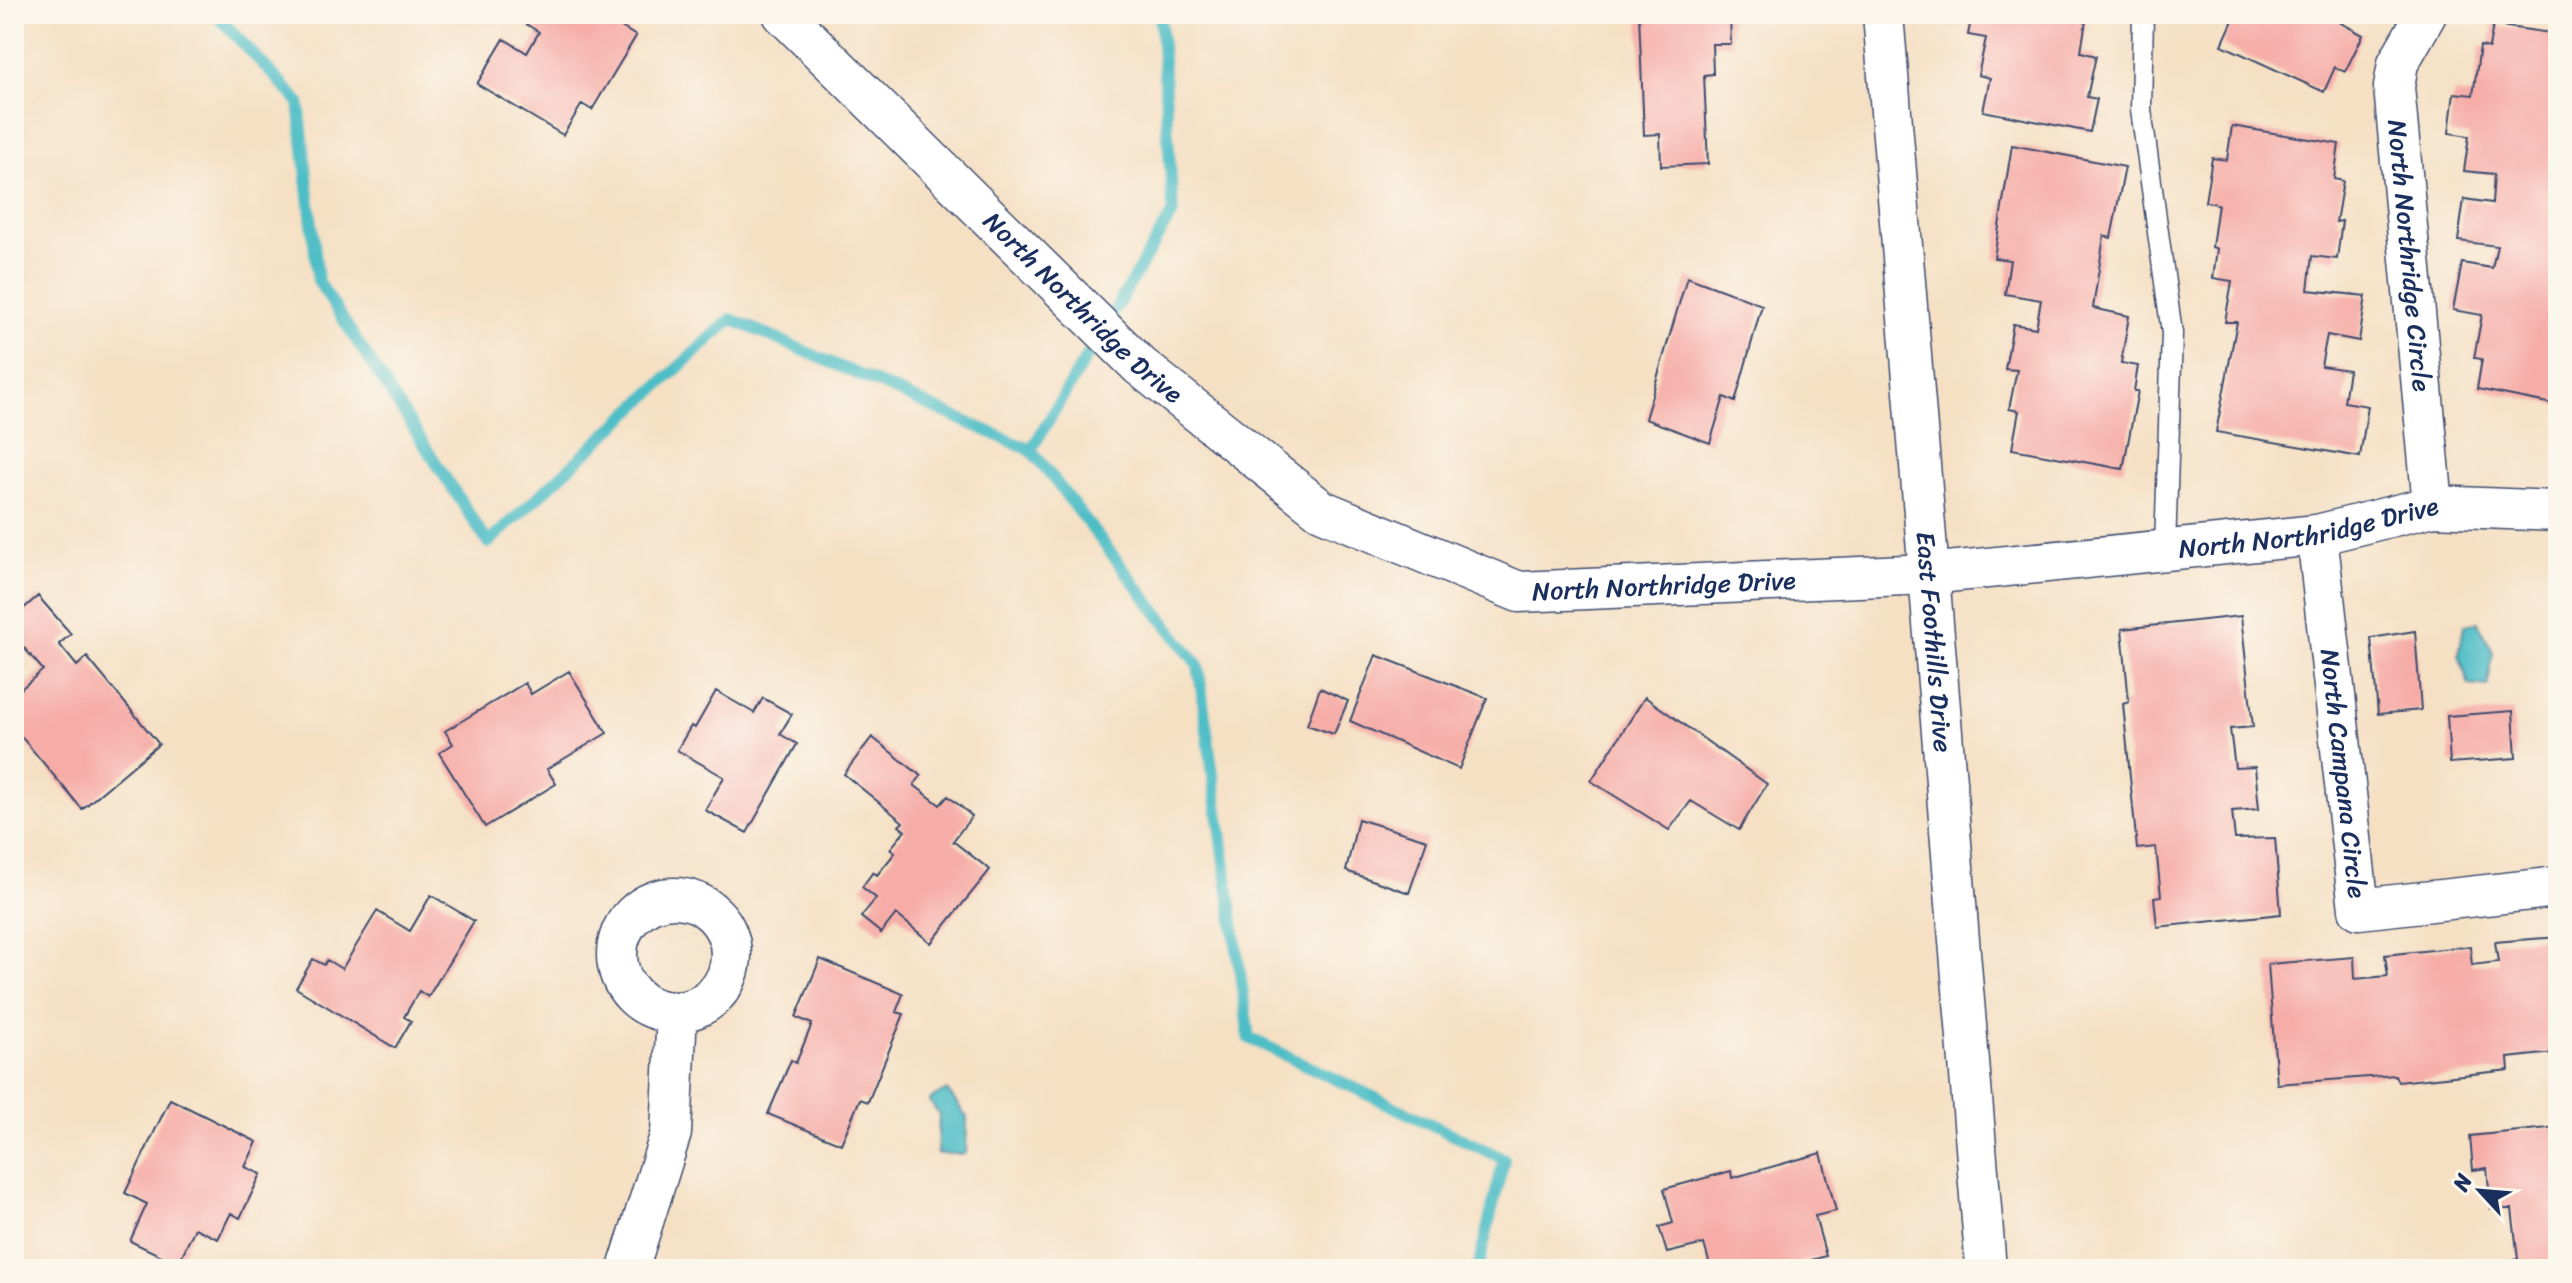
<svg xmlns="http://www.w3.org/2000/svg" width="2572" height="1283" viewBox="0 0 2572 1283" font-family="Sriracha,sans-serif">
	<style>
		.water { fill: #4ebdc6; stroke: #347692; stroke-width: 2 }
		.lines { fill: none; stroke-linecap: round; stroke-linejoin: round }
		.stream { stroke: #4ebdc6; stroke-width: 12 }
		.building { fill: #f6ada8 }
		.service-casing { stroke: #3c4a6d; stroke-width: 23 }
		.minor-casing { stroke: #3c4a6d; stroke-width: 43 }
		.service { stroke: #fff; stroke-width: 20 }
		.minor { stroke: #fff; stroke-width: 40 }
		.labels { text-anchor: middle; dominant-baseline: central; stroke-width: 6; stroke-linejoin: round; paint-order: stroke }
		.street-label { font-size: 26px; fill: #1b2f5e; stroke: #fbf7ec }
	</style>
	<rect width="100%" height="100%" fill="#fbf7ec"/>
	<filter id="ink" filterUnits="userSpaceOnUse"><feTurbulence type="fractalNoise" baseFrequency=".0125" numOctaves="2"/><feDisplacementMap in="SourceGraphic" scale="16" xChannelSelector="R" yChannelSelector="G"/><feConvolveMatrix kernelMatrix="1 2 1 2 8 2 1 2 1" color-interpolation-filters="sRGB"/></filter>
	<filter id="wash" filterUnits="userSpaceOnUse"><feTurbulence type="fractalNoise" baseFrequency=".006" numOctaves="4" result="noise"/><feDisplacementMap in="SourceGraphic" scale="32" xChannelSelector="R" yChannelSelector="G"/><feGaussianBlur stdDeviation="1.8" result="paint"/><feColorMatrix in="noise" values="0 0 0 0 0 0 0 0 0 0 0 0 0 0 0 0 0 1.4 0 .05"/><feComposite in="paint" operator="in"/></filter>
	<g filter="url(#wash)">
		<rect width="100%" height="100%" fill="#f5e0c4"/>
		<path class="water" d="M 2478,622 L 2493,652 L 2488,687 L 2469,685 L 2459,655 L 2464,625 Z
			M 947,1090 L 967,1117 L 966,1154 L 937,1154 L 939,1115 L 929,1100 Z"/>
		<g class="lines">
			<path class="stream" d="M 215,14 L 299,102 L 318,281 L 488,543 L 731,319 L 1031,450
				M 1160,14 L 1173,212 L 1031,450 L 1198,665 L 1249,1038 L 1504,1159 L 1478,1269"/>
		</g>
		<g id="blocks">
			<path class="building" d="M 510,14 L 600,14 L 636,36 L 592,110 L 582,104 L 563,135 L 477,84 L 504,39 L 527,53 L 539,32 Z
				M 1639,14 L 1730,14 L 1731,44 L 1712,44 L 1713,74 L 1704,75 L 1708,164 L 1661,166 L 1660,134 L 1644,135 Z
				M 1972,14 L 2087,14 L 2081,52 L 2096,56 L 2087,97 L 2097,99 L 2090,132 L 1983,111 L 1990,78 L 1978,75 L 1986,38 L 1968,35 Z
				M 2223,14 L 2342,14 L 2339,22 L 2363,35 L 2345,72 L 2335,67 L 2324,92 L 2222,45 L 2234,18 Z
				M 2493,25 L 2558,34 L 2558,405 L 2477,389 L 2482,359 L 2474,358 L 2482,315 L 2453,310 L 2462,263 L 2492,268 L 2497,246 L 2458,241 L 2464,199 L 2492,203 L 2494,174 L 2464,171 L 2469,136 L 2449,133 L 2454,93 L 2473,95 L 2480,46 L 2489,48 Z
				M 2232,126 L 2339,144 L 2334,179 L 2343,181 L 2336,222 L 2342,221 L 2337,259 L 2312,256 L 2308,290 L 2366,296 L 2359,341 L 2327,335 L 2321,366 L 2349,370 L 2344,402 L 2368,406 L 2360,457 L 2216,432 L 2237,322 L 2225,322 L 2232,281 L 2213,278 L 2217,249 L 2212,247 L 2218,204 L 2205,202 L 2212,158 L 2227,160 Z
				M 2012,145 L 2125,167 L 2111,238 L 2104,236 L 2093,308 L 2129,316 L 2121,363 L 2138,366 L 2134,391 L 2138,391 L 2123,469 L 2012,449 L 2019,411 L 2009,409 L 2017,370 L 2005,369 L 2013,324 L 2036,328 L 2041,300 L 2005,294 L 2010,260 L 1994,258 Z
				M 1687,277 L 1762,305 L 1735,402 L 1724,397 L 1710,443 L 1645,419 Z
				M 38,596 L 71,634 L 59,644 L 77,666 L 87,657 L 159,744 L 82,809 L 14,728 L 14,695 L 43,670 L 14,636 L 14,617 Z
				M 2241,616 L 2253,727 L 2230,729 L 2235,768 L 2255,767 L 2259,809 L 2232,811 L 2235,839 L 2275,838 L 2281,914 L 2157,927 L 2154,897 L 2161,896 L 2156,847 L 2137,849 L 2123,704 L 2129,702 L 2122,629 Z
				M 2415,631 L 2421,710 L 2378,714 L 2371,638 Z
				M 1376,655 L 1487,698 L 1459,769 L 1350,721 Z
				M 569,671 L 607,733 L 547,769 L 556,784 L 485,827 L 439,753 L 453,744 L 445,731 L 525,683 L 531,694 Z
				M 1320,688 L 1348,701 L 1334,734 L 1307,725 Z
				M 716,691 L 754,713 L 763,698 L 792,714 L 780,734 L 797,744 L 747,833 L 705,810 L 724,777 L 677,750 L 691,726 L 695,728 Z
				M 1645,697 L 1767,784 L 1739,830 L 1691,801 L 1669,830 L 1591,781 Z
				M 2513,711 L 2516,758 L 2450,763 L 2447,716 Z
				M 872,737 L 921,776 L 914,785 L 940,805 L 948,796 L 972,816 L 953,841 L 990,870 L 931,943 L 896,914 L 881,933 L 861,917 L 876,898 L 862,887 L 873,872 L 877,875 L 895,853 L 890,849 L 905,831 L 899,826 L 903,822 L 844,774 Z
				M 1358,819 L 1427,840 L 1409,893 L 1346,871 Z
				M 431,895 L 474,921 L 428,997 L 419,991 L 404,1017 L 411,1021 L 395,1048 L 296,988 L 313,959 L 324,965 L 327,960 L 342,969 L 377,911 L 410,931 Z
				M 2558,937 L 2558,1070 L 2556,1070 L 2554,1053 L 2508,1058 L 2509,1070 L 2398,1082 L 2395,1075 L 2277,1084 L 2268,964 L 2354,957 L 2355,979 L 2388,976 L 2385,955 L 2470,946 L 2472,965 L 2498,962 L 2495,942 Z
				M 820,959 L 903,994 L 896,1012 L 904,1014 L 868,1102 L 860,1099 L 841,1144 L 768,1114 L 791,1060 L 796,1063 L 812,1024 L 796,1017 Z
				M 170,1099 L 257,1142 L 245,1167 L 261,1174 L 240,1218 L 231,1213 L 218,1239 L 195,1228 L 178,1264 L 130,1241 L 147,1204 L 125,1193 Z
				M 2558,1127 L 2558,1269 L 2507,1269 L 2506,1261 L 2518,1259 L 2512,1209 L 2491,1209 L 2487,1168 L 2473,1170 L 2470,1136 Z
				M 1821,1153 L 1836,1211 L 1815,1216 L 1826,1256 L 1780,1269 L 1711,1269 L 1704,1244 L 1667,1253 L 1659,1227 L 1673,1223 L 1664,1189 L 1731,1171 L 1732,1178 Z"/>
		</g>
	</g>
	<g filter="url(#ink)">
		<use href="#blocks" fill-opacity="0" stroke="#3c4a6d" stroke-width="2"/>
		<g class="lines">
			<g class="service-casing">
				<path id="service" d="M 2143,14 L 2141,110 L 2172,333 L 2165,549"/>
			</g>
			<g class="minor-casing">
				<g id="minor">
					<path id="s1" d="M 783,14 L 1140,366 L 1321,510 L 1519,592 L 1928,574 L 2317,535 L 2433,506 L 2558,511"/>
					<path id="s2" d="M 1883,14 L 1986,1269"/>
					<path id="s3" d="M 2426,14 L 2398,63 L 2394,87 L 2433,506"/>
					<path id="s4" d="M 2317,535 L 2359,909 L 2558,887"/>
					<circle cx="674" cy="955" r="57"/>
					<path d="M 628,1269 L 671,1133 L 677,1012"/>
				</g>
			</g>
			<use href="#service" class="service"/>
			<use href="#minor" class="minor"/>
		</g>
	</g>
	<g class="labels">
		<g class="street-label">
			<text stroke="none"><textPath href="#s3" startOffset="250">North Northridge Circle</textPath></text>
			<text stroke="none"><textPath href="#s1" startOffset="420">North Northridge Drive</textPath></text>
			<text stroke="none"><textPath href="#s1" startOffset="1740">North Northridge Drive</textPath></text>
			<text stroke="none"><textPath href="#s1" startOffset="1092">North Northridge Drive</textPath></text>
			<text stroke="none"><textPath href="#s2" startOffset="630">East Foothills Drive</textPath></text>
			<text stroke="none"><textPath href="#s4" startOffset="240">North Campana Circle</textPath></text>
		</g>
	</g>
	<rect width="2572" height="1283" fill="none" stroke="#fbf7ec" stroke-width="48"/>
	<g transform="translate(2480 1191) rotate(296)" stroke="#fbf7ec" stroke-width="6" paint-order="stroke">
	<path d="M0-6L14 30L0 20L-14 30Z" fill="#1b2f5e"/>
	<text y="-12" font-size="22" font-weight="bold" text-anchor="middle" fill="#1b2f5e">N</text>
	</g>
</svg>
